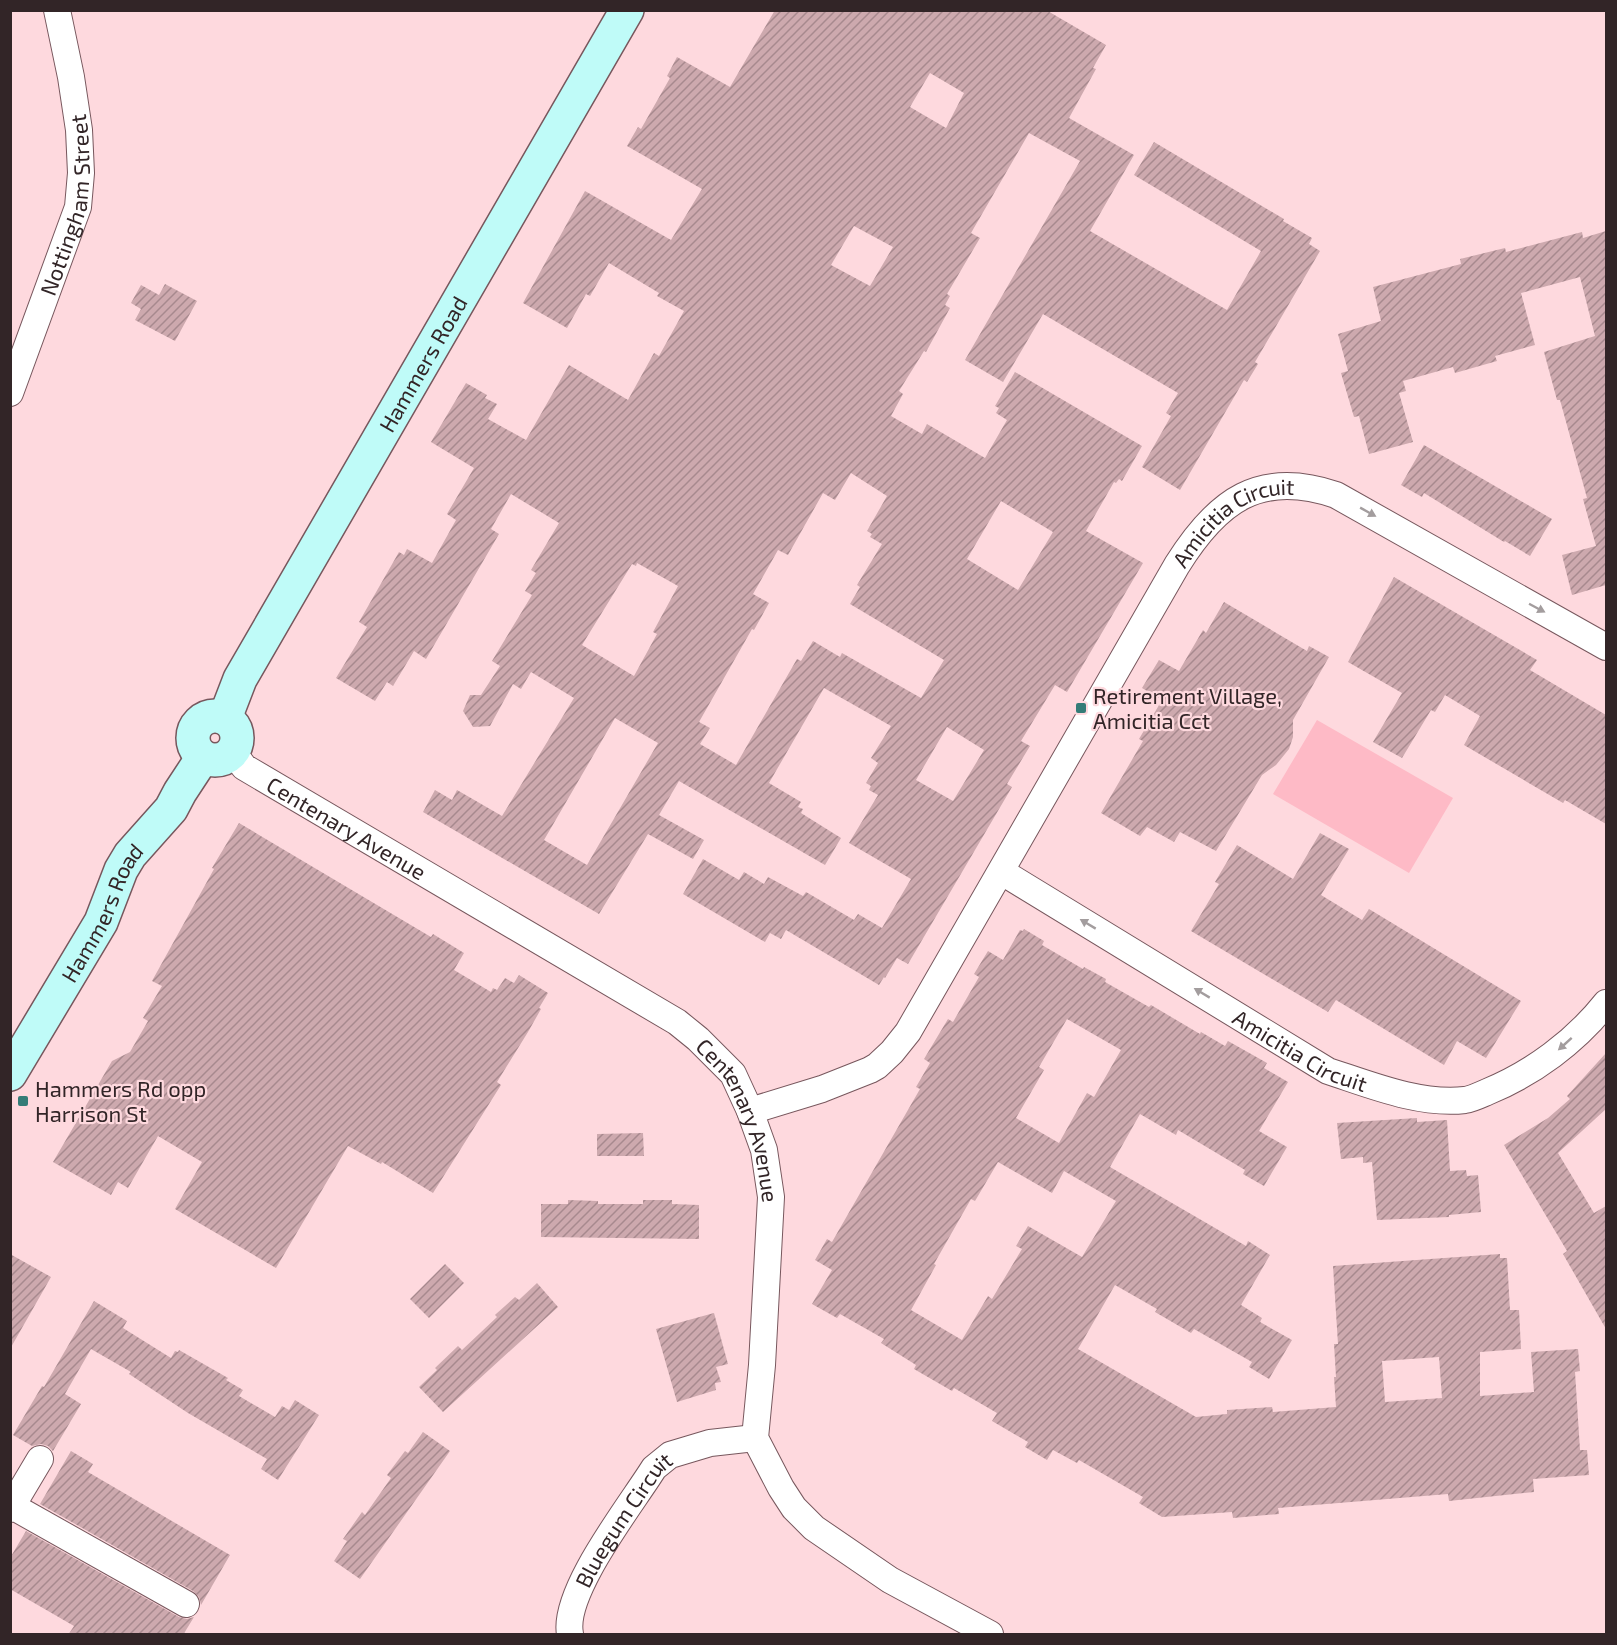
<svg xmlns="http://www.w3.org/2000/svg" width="1617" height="1645" viewBox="0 0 1617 1645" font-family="'Exo 2',sans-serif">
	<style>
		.garden { fill: #febac6 }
		.building { fill: url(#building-hatch); fill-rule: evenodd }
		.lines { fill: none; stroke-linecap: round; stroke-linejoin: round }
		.street-casing { stroke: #77575d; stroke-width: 28 }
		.secondary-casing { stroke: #77575d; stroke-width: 36 }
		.street { stroke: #fff; stroke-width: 26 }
		.secondary { stroke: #bffbf8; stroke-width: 33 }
		.oneway { fill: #a39d9e }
		.poi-dot { fill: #347c77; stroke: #fed9de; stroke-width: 2 }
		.labels { text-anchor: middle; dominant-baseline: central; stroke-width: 4.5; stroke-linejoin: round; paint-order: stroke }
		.street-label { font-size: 22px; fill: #322527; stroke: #fed9de }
		.poi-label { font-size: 22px; fill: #322527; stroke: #fed9de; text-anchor: start }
	</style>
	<defs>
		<pattern id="building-hatch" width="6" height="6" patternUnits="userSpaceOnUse" patternTransform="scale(1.5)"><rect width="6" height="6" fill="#cda9ae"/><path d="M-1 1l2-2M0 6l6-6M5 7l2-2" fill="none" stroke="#a7898e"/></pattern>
	</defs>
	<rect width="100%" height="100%" fill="#fed9de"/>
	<path class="garden" d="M 1317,720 L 1453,798 L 1409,873 L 1273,794 Z"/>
	<path class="building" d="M 775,10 L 1046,10 L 1106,45 L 1093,68 L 1096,69 L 1069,118 L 1134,155 L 1090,231 L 1227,310 L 1261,251 L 1134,175 L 1154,142 L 1284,219 L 1283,221 L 1312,238 L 1309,244 L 1320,251 L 1255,362 L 1258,364 L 1247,382 L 1244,380 L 1180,490 L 1142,467 L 1171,416 L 1166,413 L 1178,393 L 1043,314 L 1003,382 L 965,360 L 1080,161 L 1029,133 L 971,233 L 980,238 L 947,294 L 950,296 L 945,305 L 950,308 L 926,352 L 924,351 L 899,391 L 903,394 L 891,416 L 922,434 L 927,424 L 985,458 L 1007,420 L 996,413 L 999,408 L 995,406 L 1015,372 L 1142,446 L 1122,481 L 1119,479 L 1116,483 L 1114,482 L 1086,531 L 1143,563 L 1067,692 L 1055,685 L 1021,741 L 1030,746 L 1007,784 L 1012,787 L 908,964 L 897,958 L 885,978 L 884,977 L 879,985 L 786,930 L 781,939 L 770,933 L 765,942 L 683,894 L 703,859 L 739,880 L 744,872 L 764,884 L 768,877 L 803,896 L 806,892 L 854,920 L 858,914 L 882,928 L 911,879 L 849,843 L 878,795 L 869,790 L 871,786 L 866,783 L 878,763 L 871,758 L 891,726 L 824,688 L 769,783 L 801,802 L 798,807 L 803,809 L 801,813 L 841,838 L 825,865 L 679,781 L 659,815 L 704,840 L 693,859 L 648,834 L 599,914 L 423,812 L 435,790 L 452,800 L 457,790 L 502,816 L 574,698 L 531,672 L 521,689 L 513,684 L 490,726 L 473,727 L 463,711 L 470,695 L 481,695 L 500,666 L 492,661 L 532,595 L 525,591 L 536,573 L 531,570 L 559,523 L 511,494 L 491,529 L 499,534 L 426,659 L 414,651 L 393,686 L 387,682 L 375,701 L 336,678 L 367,627 L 359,622 L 399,552 L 404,555 L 407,549 L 432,563 L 456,520 L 447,514 L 474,468 L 431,442 L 466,383 L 487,395 L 485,398 L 497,404 L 488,419 L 526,440 L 569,365 L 628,400 L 654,353 L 659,356 L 684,311 L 657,296 L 659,293 L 609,263 L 590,296 L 586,294 L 567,328 L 523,303 L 585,191 L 671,240 L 702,189 L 627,146 L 638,127 L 641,129 L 670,78 L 667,76 L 677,57 L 730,87 ZM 930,73 L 964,93 L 946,128 L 910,107 ZM 854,226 L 893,247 L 870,286 L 831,265 ZM 851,473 L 887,496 L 867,531 L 872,534 L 870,537 L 882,544 L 857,585 L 860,587 L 850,604 L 944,660 L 921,698 L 842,653 L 840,657 L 813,641 L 801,661 L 797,659 L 736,765 L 700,744 L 710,728 L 699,722 L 752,629 L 754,630 L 769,603 L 753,594 L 778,550 L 788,555 L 823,493 L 835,500 ZM 1001,501 L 1053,532 L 1018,590 L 967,559 ZM 637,563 L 678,586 L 653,632 L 657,634 L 634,676 L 582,645 L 632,564 L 636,566 ZM 615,718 L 658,743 L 587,865 L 544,840 ZM 947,727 L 984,750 L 953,801 L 916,780 Z
		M 1606,231 L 1606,585 L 1572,595 L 1562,555 L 1596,546 L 1583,499 L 1587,498 L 1560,400 L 1557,400 L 1544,352 L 1595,336 L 1580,277 L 1521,293 L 1535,345 L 1495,356 L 1497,361 L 1455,373 L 1453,367 L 1403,381 L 1406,391 L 1399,393 L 1413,442 L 1369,454 L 1359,416 L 1354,417 L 1341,373 L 1348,371 L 1338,334 L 1381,321 L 1373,287 L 1461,264 L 1460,259 L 1505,248 L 1506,252 L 1582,232 L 1583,238 Z
		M 165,284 L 197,301 L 175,341 L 135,320 L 141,309 L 131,303 L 141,285 L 159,295 Z
		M 1424,445 L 1552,519 L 1530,556 L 1505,541 L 1504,542 L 1424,493 L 1422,497 L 1401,485 Z
		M 1394,577 L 1537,660 L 1530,670 L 1606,715 L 1606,824 L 1565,800 L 1563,803 L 1464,745 L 1480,716 L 1445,695 L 1435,712 L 1431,710 L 1402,758 L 1373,742 L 1402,693 L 1348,662 Z
		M 1224,602 L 1307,651 L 1309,646 L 1329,657 L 1293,720 L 1293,737 L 1289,749 L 1276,765 L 1262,775 L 1216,851 L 1180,832 L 1174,842 L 1147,827 L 1140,836 L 1101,813 L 1143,741 L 1139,739 L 1162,700 L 1142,688 L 1159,660 L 1179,671 L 1203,630 L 1206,633 Z
		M 239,823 L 431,937 L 433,934 L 464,953 L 454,970 L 491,992 L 493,988 L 497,990 L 505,978 L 514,983 L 519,975 L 548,993 L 539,1008 L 541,1009 L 528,1032 L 497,1082 L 501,1085 L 433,1193 L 382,1162 L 381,1164 L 348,1146 L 276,1268 L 175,1209 L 202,1162 L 158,1136 L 128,1188 L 118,1182 L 111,1195 L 53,1162 L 112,1061 L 130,1052 L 148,1021 L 143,1018 L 162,986 L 152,981 L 214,869 L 212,868 Z
		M 1320,833 L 1349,849 L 1321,895 L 1362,920 L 1369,909 L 1521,1001 L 1486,1058 L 1457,1041 L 1444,1065 L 1336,1000 L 1328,1012 L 1191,931 L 1219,884 L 1215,882 L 1237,845 L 1293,879 Z
		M 1024,929 L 1044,941 L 1042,945 L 1083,969 L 1084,967 L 1106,979 L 1105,982 L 1149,1007 L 1151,1005 L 1200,1034 L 1201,1032 L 1225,1046 L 1228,1041 L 1267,1063 L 1264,1068 L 1288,1082 L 1259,1131 L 1287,1147 L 1264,1186 L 1243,1174 L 1245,1170 L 1178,1130 L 1176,1135 L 1140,1114 L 1110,1167 L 1246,1246 L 1248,1241 L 1270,1255 L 1241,1305 L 1262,1318 L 1260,1322 L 1292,1340 L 1269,1379 L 1249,1367 L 1252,1362 L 1194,1329 L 1191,1333 L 1155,1312 L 1157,1309 L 1115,1285 L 1078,1349 L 1196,1417 L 1227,1414 L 1227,1410 L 1272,1407 L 1273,1412 L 1336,1407 L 1334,1377 L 1336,1377 L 1334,1344 L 1338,1344 L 1333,1266 L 1500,1254 L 1500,1258 L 1507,1258 L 1510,1310 L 1519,1310 L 1521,1349 L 1480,1352 L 1480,1396 L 1534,1392 L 1531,1352 L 1578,1349 L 1580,1371 L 1575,1372 L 1580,1450 L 1587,1450 L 1589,1475 L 1533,1479 L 1534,1492 L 1449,1501 L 1448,1494 L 1278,1508 L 1279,1514 L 1233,1518 L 1232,1512 L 1162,1517 L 1139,1503 L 1143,1497 L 1079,1460 L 1077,1463 L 1053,1450 L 1047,1460 L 1025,1447 L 1028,1442 L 992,1421 L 997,1413 L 954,1388 L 952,1391 L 914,1369 L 916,1365 L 881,1343 L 884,1339 L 840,1314 L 837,1318 L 812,1304 L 832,1270 L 815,1260 L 827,1239 L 832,1242 L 920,1089 L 916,1087 L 930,1063 L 924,1059 L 948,1019 L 953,1022 L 979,977 L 974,974 L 988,951 L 1003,960 L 1020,930 L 1023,931 ZM 1067,1019 L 1121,1050 L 1094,1097 L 1087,1093 L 1059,1143 L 1016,1118 L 1044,1070 L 1039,1067 ZM 998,1162 L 1052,1193 L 1064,1171 L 1116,1201 L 1082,1257 L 1028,1226 L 1016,1246 L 1022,1249 L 992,1299 L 988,1296 L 962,1340 L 911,1310 L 936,1265 L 934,1264 L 971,1199 L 975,1201 ZM 1439,1357 L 1442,1398 L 1385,1402 L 1382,1361 Z
		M 1606,1053 L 1606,1109 L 1558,1153 L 1594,1213 L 1606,1206 L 1606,1329 L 1563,1254 L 1567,1251 L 1504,1145 L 1548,1118 L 1570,1099 L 1567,1096 Z
		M 1417,1118 L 1417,1122 L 1447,1120 L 1450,1171 L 1466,1170 L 1467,1176 L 1478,1175 L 1481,1212 L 1449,1215 L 1449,1217 L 1377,1220 L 1372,1162 L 1363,1163 L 1363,1157 L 1341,1159 L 1337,1123 Z
		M 643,1133 L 644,1156 L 597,1156 L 597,1134 Z
		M 568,1200 L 598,1201 L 598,1204 L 643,1204 L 643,1200 L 672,1200 L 672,1204 L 699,1205 L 699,1239 L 541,1237 L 541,1204 L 568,1204 Z
		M 10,1254 L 51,1277 L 10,1349 Z
		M 445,1264 L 464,1283 L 429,1318 L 410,1299 Z
		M 537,1283 L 558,1307 L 443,1412 L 419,1387 L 437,1370 L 435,1368 L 458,1346 L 462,1350 L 497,1317 L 495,1315 L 515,1297 L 519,1300 Z
		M 94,1301 L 127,1321 L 123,1328 L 171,1358 L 175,1351 L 178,1352 L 179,1350 L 228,1378 L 226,1380 L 243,1390 L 239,1396 L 275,1417 L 282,1406 L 289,1410 L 295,1400 L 319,1415 L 278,1480 L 261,1469 L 267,1459 L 188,1413 L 129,1374 L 131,1372 L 91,1349 L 65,1394 L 81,1404 L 53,1451 L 48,1446 L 41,1444 L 32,1446 L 13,1435 L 42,1386 L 44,1387 Z
		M 714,1313 L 728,1364 L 716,1367 L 721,1382 L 715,1383 L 716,1390 L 677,1402 L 656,1329 Z
		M 423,1432 L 450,1451 L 360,1579 L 334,1561 L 347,1541 L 343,1539 L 362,1512 L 365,1515 L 391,1478 L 387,1475 L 405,1451 L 408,1453 Z
		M 71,1451 L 93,1464 L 88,1472 L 230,1555 L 201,1605 L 199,1597 L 193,1591 L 40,1504 Z
		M 26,1531 L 179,1617 L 187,1619 L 194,1617 L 183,1635 L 68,1635 L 74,1626 L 10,1589 L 10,1558 Z"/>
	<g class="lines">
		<g class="street-casing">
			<g id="street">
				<path id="s1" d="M 10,393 L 78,207 L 81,173 L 79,130 L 71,77 L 57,10"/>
				<path id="s2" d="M 233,752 L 244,767 L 677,1022 L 698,1039 L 733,1074 L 750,1111 L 764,1150 L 771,1197 L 762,1365 L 755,1438 L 781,1488 L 794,1508 L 814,1528 L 890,1580 L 990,1634"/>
				<path id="s3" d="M 1002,872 L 1328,1071 C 1371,1085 1419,1105 1465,1100 C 1472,1099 1480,1095 1487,1092 C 1533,1073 1575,1042 1606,1003"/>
				<path id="s4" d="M 750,1111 L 822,1089 L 870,1070 L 877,1066 L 892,1052 L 908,1032 L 1177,565 C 1217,501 1259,469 1336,495 L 1606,647"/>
				<path d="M 12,1506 L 40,1459"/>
				<path d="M 10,1509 L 12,1506 L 186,1604"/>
				<path id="s5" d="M 570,1634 C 562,1592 631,1505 654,1468 L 670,1455 L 710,1443 L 755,1438"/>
			</g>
		</g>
		<g class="secondary-casing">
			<g id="secondary">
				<circle cx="215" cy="738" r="22"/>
				<path id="s6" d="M 225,718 L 240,679 L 627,10"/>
				<path id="s7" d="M 10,1074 L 101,922 L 121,870 L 130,855 L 171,809 L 180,792 L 203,757"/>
			</g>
		</g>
		<use href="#street" class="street"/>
		<use href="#secondary" class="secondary"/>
	</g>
	<defs><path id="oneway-solid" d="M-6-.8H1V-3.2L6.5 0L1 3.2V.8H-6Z" transform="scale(1.5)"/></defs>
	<g class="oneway">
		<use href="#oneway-solid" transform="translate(1368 512) rotate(29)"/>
		<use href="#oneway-solid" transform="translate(1537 608) rotate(28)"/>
		<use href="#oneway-solid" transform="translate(1088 924) rotate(-149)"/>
		<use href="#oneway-solid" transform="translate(1202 993) rotate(-149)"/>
		<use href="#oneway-solid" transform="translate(1565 1044) rotate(138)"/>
	</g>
	<g class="poi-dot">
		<rect x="1075" y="702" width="12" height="12" rx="3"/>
		<rect x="17" y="1095" width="12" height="12" rx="3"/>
	</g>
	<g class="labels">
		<g class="street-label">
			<text stroke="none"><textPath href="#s1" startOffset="198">Nottingham Street</textPath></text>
			<text stroke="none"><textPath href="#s6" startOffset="406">Hammers Road</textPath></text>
			<text stroke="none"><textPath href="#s4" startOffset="795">Amicitia Circuit</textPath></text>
			<text stroke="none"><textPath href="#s2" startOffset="138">Centenary Avenue</textPath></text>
			<text stroke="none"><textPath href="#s7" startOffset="186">Hammers Road</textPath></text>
			<text stroke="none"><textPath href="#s3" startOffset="348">Amicitia Circuit</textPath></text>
			<text stroke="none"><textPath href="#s2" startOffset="642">Centenary Avenue</textPath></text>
			<text stroke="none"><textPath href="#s5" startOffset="129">Bluegum Circuit</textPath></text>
		</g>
		<g class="poi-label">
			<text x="1093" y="695">Retirement Village,<tspan x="1093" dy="25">Amicitia Cct</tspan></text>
			<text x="35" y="1088">Hammers Rd opp<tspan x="35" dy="25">Harrison St</tspan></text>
		</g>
	</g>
	<rect width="1617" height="1645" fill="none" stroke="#322527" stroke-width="24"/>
</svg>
